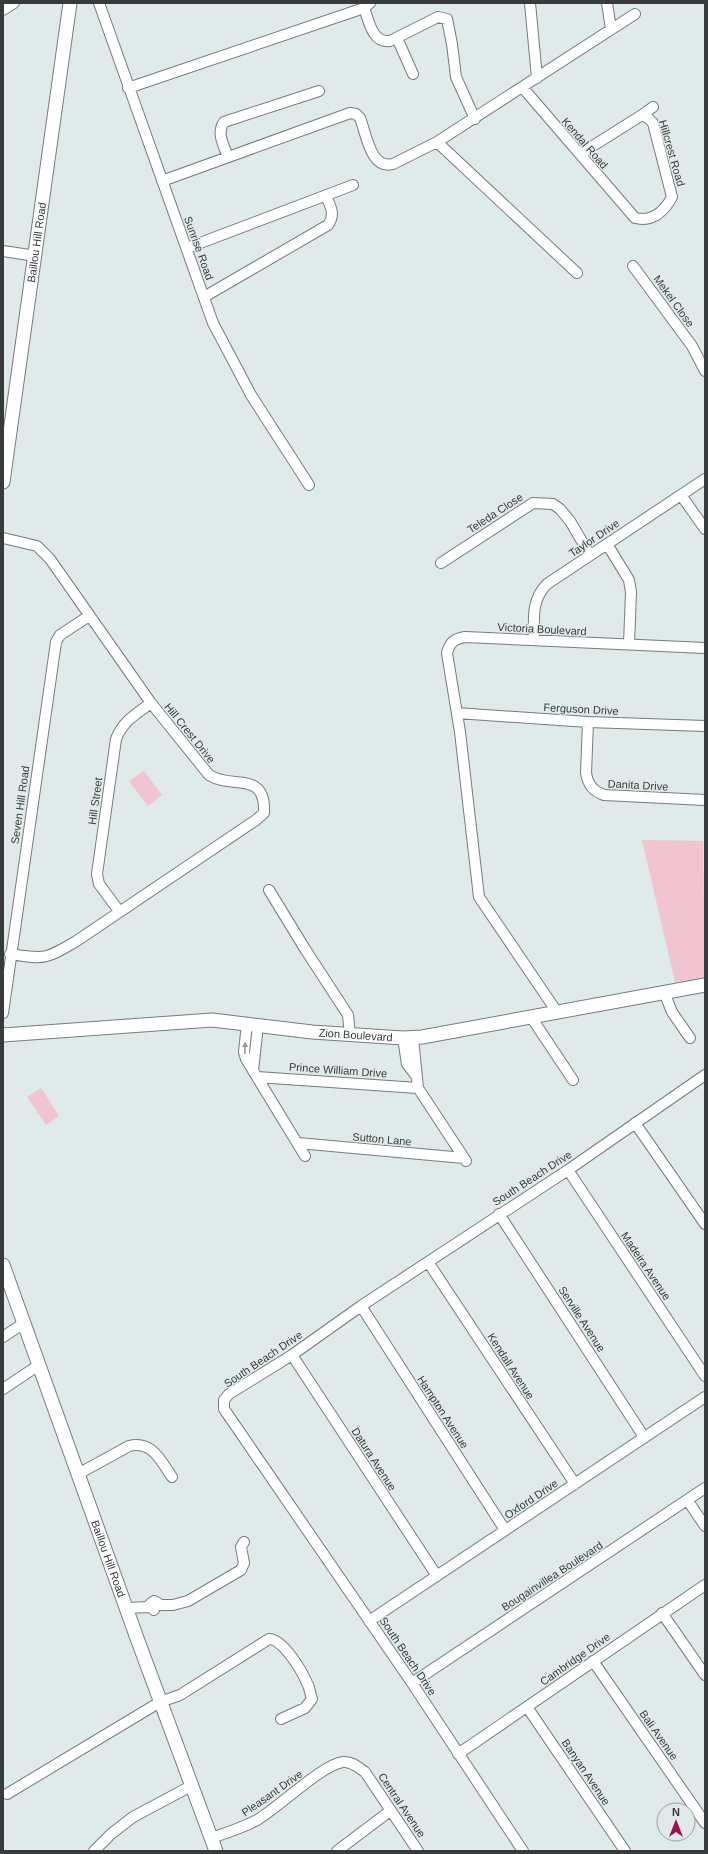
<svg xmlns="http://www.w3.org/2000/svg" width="708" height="1854" viewBox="0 0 708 1854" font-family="Arial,sans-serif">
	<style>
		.green { fill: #f0c4d0 }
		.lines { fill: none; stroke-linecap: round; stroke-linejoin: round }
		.minor-casing { stroke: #747d7d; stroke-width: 12 }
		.major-casing { stroke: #747d7d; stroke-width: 15 }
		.minor { stroke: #fff; stroke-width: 10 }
		.major { stroke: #fff; stroke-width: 13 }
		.oneway { fill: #9b9d9d }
		.labels { text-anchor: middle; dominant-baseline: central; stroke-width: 3; stroke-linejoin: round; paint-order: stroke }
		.street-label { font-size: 11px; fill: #373b3b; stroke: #e0eaea }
	</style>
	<rect width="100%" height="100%" fill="#e0eaea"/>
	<path class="green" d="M 144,771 L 162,795 L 148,806 L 129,781 Z
		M 642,840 L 703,841 L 705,978 L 675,982 Z
		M 41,1088 L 59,1116 L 46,1125 L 27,1097 Z"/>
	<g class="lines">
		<g class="minor-casing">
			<path id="minor" d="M 99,3 L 213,323 L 251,395 L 309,485
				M 530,3 L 537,78
				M 607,3 L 611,29
				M 364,8 C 369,21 372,43 390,41 L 438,17 L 447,19 L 452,44 L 456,77 L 475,119
				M 3,10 L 14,3
				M 397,38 L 413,74
				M 128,88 L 364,8 L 370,3
				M 523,88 L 635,218 C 652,222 664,212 672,197 L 653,123 L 648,118 L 642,115 L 580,154
				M 642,115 L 653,107
				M 437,142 L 577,273
				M 228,157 C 224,146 216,133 224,122 L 319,91
				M 162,181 L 350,113 L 356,114 L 360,118 C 366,132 370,170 393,164 L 437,142 L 635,14
				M 187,248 L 353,185
				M 3,251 L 36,256
				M 633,266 L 692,346 L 705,371
				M 204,297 L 328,225 C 336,214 330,206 326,196
				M 681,495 L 705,529
				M 3,538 L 37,546 L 50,559 L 151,703 L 209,775 C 233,790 266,770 264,813 L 256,820 L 75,942 C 44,960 45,959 10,954
				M 607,544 L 629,580 L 631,592 L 629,644
				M 441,563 L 533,503 L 553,504 L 560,509 L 570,521 L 590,555
				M 534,640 C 534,619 531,600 547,584 L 705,479
				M 457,713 L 588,722 L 705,726
				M 588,722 L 586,773 C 588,785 593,791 604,795 L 705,800
				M 269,890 L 305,949 L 348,1015 L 350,1035
				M 119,911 L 99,884 L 97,874 L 116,739 C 123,721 136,714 151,703
				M 664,992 L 672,1012 L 690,1038
				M 557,1012 L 479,897 L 460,732 L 447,653 C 450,642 454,639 465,637 L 705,648
				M 3,1013 L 56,642 L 60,635 L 89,616
				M 531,1017 L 573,1080
				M 247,1023 L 244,1052 L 246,1059 L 305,1156
				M 403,1038 L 407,1064 L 417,1077
				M 413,1038 L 418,1088 L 466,1161
				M 253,1071 L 258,1025
				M 257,1077 L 418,1088
				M 635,1123 L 705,1224
				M 298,1143 L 464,1158
				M 568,1170 L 705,1376
				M 499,1214 L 644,1437
				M 428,1262 L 575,1484
				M 361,1306 L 505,1530
				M 3,1337 L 24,1323
				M 292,1355 L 437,1576
				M 3,1389 L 39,1365
				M 78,1474 L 129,1446 C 152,1440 161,1461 172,1477
				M 688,1501 L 705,1526
				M 150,1607 L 150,1604 L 154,1601 L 158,1603 L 159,1605 L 173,1605 L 188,1601 L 241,1570 L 244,1563 L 241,1547 L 244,1542
				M 126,1608 L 150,1607 L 154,1610
				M 662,1613 L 705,1675
				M 369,1621 L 705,1397
				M 593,1661 L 705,1823
				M 412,1683 L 705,1488
				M 527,1707 L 625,1851
				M 458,1754 L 705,1585
				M 7,1794 L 160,1702 L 180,1695 L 269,1639 C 283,1639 302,1671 307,1683 C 310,1688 310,1694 312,1699 L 305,1708 L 281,1719
				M 211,1838 C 226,1833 242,1828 257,1820 C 278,1808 323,1764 343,1762 C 352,1761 359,1768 365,1772 L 418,1851
				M 94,1851 L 111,1834 L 133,1817 L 191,1786
				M 337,1851 L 390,1811
				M 523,1851 L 412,1683 L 224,1409 L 224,1400 L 229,1394 L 292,1355 L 361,1306 L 568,1170 L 705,1075"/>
		</g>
		<g class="major-casing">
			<g id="major">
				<path id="s1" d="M 3,482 L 70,3"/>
				<path id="s2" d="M 3,1035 L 212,1020 L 312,1032 L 403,1038 L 422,1037 L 705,985"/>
				<path id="s3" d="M 3,1265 L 138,1641 L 216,1851"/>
			</g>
		</g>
		<use href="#minor" class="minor"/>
		<use href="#major" class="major"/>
	</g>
	<defs><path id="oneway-solid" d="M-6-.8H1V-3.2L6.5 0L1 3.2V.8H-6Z"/></defs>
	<use class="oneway" href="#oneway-solid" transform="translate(245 1048) rotate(-88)"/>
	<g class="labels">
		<g class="street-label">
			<text transform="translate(585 143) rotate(49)">Kendal Road</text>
			<text transform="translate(672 153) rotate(74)">Hillcrest Road</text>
			<text stroke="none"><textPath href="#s1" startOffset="242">Baillou Hill Road</textPath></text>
			<text transform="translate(199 248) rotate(70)">Sunrise Road</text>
			<text transform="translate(674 301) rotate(54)">Mekel Close</text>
			<text transform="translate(495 513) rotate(-33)">Teleda Close</text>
			<text transform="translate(594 538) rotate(-34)">Taylor Drive</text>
			<text transform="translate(542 629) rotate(3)">Victoria Boulevard</text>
			<text transform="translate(581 709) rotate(3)">Ferguson Drive</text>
			<text transform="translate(190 733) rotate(51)">Hill Crest Drive</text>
			<text transform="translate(638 785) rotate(3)">Danita Drive</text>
			<text transform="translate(95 801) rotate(-82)">Hill Street</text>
			<text transform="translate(20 805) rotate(-82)">Seven Hill Road</text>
			<text stroke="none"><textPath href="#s2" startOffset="354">Zion Boulevard</textPath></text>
			<text transform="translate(338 1070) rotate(4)">Prince William Drive</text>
			<text transform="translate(382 1139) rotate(5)">Sutton Lane</text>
			<text transform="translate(532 1178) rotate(-33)">South Beach Drive</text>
			<text transform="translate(646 1266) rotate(56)">Madeira Avenue</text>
			<text transform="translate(582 1319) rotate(57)">Serville Avenue</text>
			<text transform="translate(263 1359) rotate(-34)">South Beach Drive</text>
			<text transform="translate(511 1366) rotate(57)">Kendall Avenue</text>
			<text transform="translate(443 1412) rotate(57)">Hampton Avenue</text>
			<text transform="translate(374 1459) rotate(57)">Datura Avenue</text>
			<text transform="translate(531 1499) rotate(-34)">Oxford Drive</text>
			<text stroke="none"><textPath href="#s3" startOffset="312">Baillou Hill Road</textPath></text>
			<text transform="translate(552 1576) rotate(-33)">Bougainvillea Boulevard</text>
			<text transform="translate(408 1656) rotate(56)">South Beach Drive</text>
			<text transform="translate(575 1659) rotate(-35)">Cambridge Drive</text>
			<text transform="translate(659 1735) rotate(55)">Bali Avenue</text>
			<text transform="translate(586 1772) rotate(56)">Banyan Avenue</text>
			<text transform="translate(272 1793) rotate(-35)">Pleasant Drive</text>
			<text transform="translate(402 1805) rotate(56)">Central Avenue</text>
		</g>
	</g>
	<rect width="708" height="1854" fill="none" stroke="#373b3b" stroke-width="8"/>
	<g transform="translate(676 1822)"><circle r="19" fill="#e0eaea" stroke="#9ca4a4"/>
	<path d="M0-3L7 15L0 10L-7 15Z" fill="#a10f55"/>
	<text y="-6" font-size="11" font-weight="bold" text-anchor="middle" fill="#373b3b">N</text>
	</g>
</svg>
